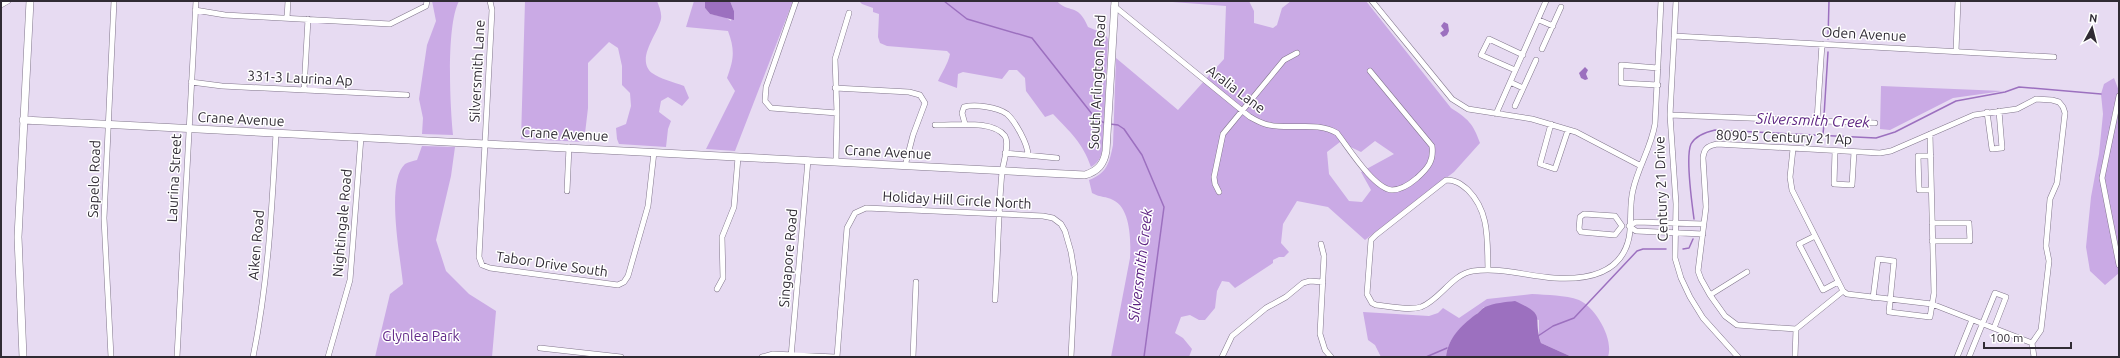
<svg xmlns="http://www.w3.org/2000/svg" width="2120" height="358" viewBox="0 0 2120 358" font-family="Ubuntu,sans-serif">
	<style>
		.green { fill: #caaae5; fill-rule: evenodd }
		.water { fill: #9c70bf }
		.lines { fill: none; stroke-linecap: round; stroke-linejoin: round }
		.stream { stroke: #9c70bf; stroke-width: 1.5 }
		.street-casing { stroke: #81768b; stroke-width: 6 }
		.secondary-casing { stroke: #81768b; stroke-width: 8 }
		.street { stroke: #fff; stroke-width: 5 }
		.secondary { stroke: #fff; stroke-width: 7 }
		.labels { text-anchor: middle; dominant-baseline: central; stroke-width: 3; stroke-linejoin: round; paint-order: stroke }
		.street-label { font-size: 14px; fill: #302b34; stroke: #fff }
		.park-label { font-size: 14px; fill: #622988; stroke: #fff }
		.water-label { font-size: 15px; font-style: italic; fill: #5c2281; stroke: #fff }
	</style>
	<rect width="100%" height="100%" fill="#e7dbf2"/>
	<path class="green" d="M 432,1 L 459,1 C 446,26 450,105 453,135 L 422,134 L 423,118 L 419,99 L 427,45 L 436,21 Z
		M 525,1 L 657,1 C 659,6 662,13 661,19 C 658,34 635,59 652,73 C 660,79 674,82 684,86 L 689,98 L 682,106 L 668,97 L 661,101 L 659,112 L 671,121 L 668,129 L 666,147 L 619,144 L 617,139 L 616,128 L 626,124 L 631,106 L 630,93 L 622,85 L 622,66 L 618,48 L 609,42 L 588,63 L 588,108 L 584,142 L 521,139 Z
		M 694,1 L 705,1 L 705,8 L 710,14 L 725,17 L 731,21 L 734,11 L 730,1 L 793,1 L 735,151 L 706,149 L 735,91 L 727,78 C 734,59 735,50 728,31 L 686,27 Z
		M 859,1 L 1057,1 C 1068,14 1078,2 1088,27 L 1105,34 L 1108,39 L 1103,143 C 1102,154 1101,161 1091,167 C 1083,143 1070,132 1053,114 L 1045,117 L 1026,91 L 1025,78 L 1017,70 L 1009,70 L 1002,79 L 963,72 L 958,74 L 957,88 L 938,81 C 942,72 948,64 950,54 L 947,51 L 887,46 L 880,43 L 878,37 L 879,14 L 873,12 L 873,8 L 862,4 Z
		M 1159,1 L 1249,1 L 1254,11 L 1254,23 L 1273,28 L 1277,25 L 1282,8 L 1291,1 L 1366,1 L 1451,108 C 1468,119 1473,123 1480,143 L 1454,172 L 1365,240 L 1328,207 L 1297,201 L 1283,224 L 1281,243 L 1289,252 L 1284,257 L 1279,257 L 1273,260 L 1273,263 L 1235,288 L 1229,282 L 1222,281 L 1217,291 L 1215,308 L 1205,320 L 1199,320 L 1190,315 L 1181,317 L 1175,333 L 1183,338 L 1192,349 L 1189,357 L 1111,357 L 1130,258 C 1131,243 1131,208 1113,200 C 1106,196 1101,198 1092,193 L 1089,180 C 1107,173 1109,164 1113,145 L 1116,58 L 1178,110 L 1224,59 L 1226,6 ZM 1375,141 L 1394,154 L 1361,172 L 1371,190 L 1362,202 L 1349,201 L 1329,174 L 1327,152 L 1340,142 L 1361,152 Z
		M 2114,78 L 2119,91 L 2119,273 L 2105,285 L 2090,271 L 2086,247 L 2091,197 L 2099,154 L 2103,114 L 2101,94 L 2104,84 Z
		M 1881,86 L 2003,91 L 1953,98 L 1890,130 L 1880,129 Z
		M 422,146 L 455,147 L 451,176 L 436,240 L 446,271 L 469,294 L 496,311 L 492,357 L 375,357 L 390,294 L 403,284 C 401,260 385,182 405,164 C 408,162 413,161 417,160 Z
		M 1532,294 C 1547,295 1565,295 1579,300 C 1596,308 1614,339 1608,357 L 1572,357 L 1541,343 L 1539,336 L 1539,320 L 1484,307 C 1469,322 1448,334 1446,357 L 1381,357 L 1375,345 L 1368,340 L 1363,312 L 1429,316 L 1438,313 L 1443,308 L 1459,318 L 1487,299 Z"/>
	<path class="water" d="M 705,1 L 730,1 L 734,11 L 734,20 L 710,14 L 705,8 Z
		M 1444,22 L 1448,24 L 1449,31 L 1447,35 L 1443,37 L 1440,33 L 1444,30 L 1441,26 Z
		M 1585,67 L 1588,70 L 1586,74 L 1588,79 L 1585,80 L 1581,78 L 1579,73 Z
		M 1515,301 C 1548,316 1532,316 1541,343 L 1572,357 L 1446,357 C 1448,338 1461,326 1475,315 C 1479,313 1481,309 1485,307 C 1494,303 1506,302 1515,301 Z"/>
	<g class="lines">
		<path class="stream" d="M 944,1 L 967,19 L 1032,38 L 1096,119 L 1105,123
			M 1828,39 L 1829,1
			M 1824,116 L 1828,52
			M 1110,124 L 1118,125 L 1124,129 L 1142,155 L 1164,207 L 1144,357
			M 1823,134 L 1824,124
			M 1694,219 C 1692,203 1685,157 1691,144 C 1696,135 1706,132 1715,130 L 1876,138 L 1895,132 L 1956,101 L 2005,92 L 2019,87 L 2101,94
			M 1683,249 L 1689,248 L 1693,239
			M 1538,336 L 1553,326 L 1574,318 L 1637,251 L 1643,249 L 1666,249
			M 1426,357 L 1447,348"/>
		<g class="street-casing">
			<path id="street" d="M 490,1 L 492,10 L 479,257 L 482,265 L 490,268 L 618,285 L 624,282 L 628,276 L 648,206 L 654,152
				M 796,1 L 766,87 L 765,101 L 771,108 L 837,113
				M 1372,1 L 1452,99 L 1468,109 L 1532,119 L 1576,132 L 1641,166
				M 1676,1 L 1670,115 L 1676,204 L 1675,258 L 1681,278 L 1690,297 L 1703,318 L 1738,357
				M 1,5 L 8,1
				M 1114,6 L 1250,117 C 1256,120 1262,124 1269,125 C 1292,130 1317,121 1337,133 C 1348,147 1374,189 1392,190 C 1402,190 1410,184 1417,178 C 1428,168 1434,161 1432,146 L 1370,71
				M 195,10 L 225,15 L 390,24 L 426,6 L 427,1
				M 287,18 L 288,1
				M 1539,20 L 1553,26
				M 1674,36 L 2054,57
				M 1542,49 L 1561,7
				M 1956,51 L 1958,1
				M 1515,70 L 1481,55 L 1489,39 L 1523,55
				M 191,82 L 222,86 L 407,95
				M 1510,82 L 1523,88
				M 1658,85 L 1621,83 L 1621,65 L 1658,68
				M 835,88 L 909,92 L 920,95 L 925,103 L 913,135 L 905,166
				M 304,90 L 308,19
				M 2119,96 L 2102,178 L 2119,265
				M 1515,106 L 1536,60
				M 1987,112 L 1992,149 L 2002,148 L 1999,111
				M 1496,114 L 1546,1
				M 1670,115 L 1875,123
				M 1817,120 L 1822,44
				M 965,124 L 962,113 L 964,107 C 975,104 997,107 1007,114 C 1015,121 1028,144 1028,155
				M 1551,124 L 1540,164 L 1555,169 L 1568,130
				M 935,125 C 954,126 992,119 1005,136 C 1010,144 1003,163 1002,172 C 998,214 998,257 995,300
				M 1793,149 L 1790,177 L 1792,190 L 1843,291 L 1847,294 L 1932,304 L 2032,343
				M 1835,151 L 1834,184 L 1852,185 L 1854,152
				M 1005,153 L 1057,158
				M 1931,156 L 1918,156 L 1919,190 L 1931,190
				M 836,162 L 837,113 L 835,59 L 849,13
				M 567,191 L 569,147
				M 1219,192 L 1215,184 L 1214,177 L 1223,134 L 1284,60 L 1297,53
				M 1584,214 L 1615,216 L 1622,226 L 1615,235 L 1581,232 L 1579,229 L 1580,217 Z
				M 1932,223 L 1969,223 L 1970,241 L 1932,241
				M 1629,226 L 1636,222 L 1704,224
				M 1629,226 L 1636,231 L 1703,234
				M 1815,236 L 1799,244 L 1823,290 L 1838,282
				M 1321,244 L 1324,256 L 1320,334 L 1325,350 L 1331,357
				M 1488,269 C 1487,241 1490,212 1468,190 C 1461,184 1456,180 1446,180 L 1376,235 L 1371,240 L 1367,294 L 1372,303 L 1376,305 C 1389,306 1408,311 1421,307 C 1440,300 1452,274 1473,271 C 1501,267 1526,276 1554,278 C 1585,280 1621,275 1629,238 C 1632,223 1629,205 1633,190 C 1638,167 1651,148 1655,124 L 1661,1
				M 717,289 L 723,278 L 722,237 L 734,207 L 738,157
				M 1710,295 L 1747,272
				M 1873,298 L 1878,259 L 1894,261 L 1889,312 L 1930,317 L 1934,293 L 1930,134
				M 1796,329 L 1737,325 L 1725,316 L 1710,295 L 1701,279 L 1698,271 L 1706,207 L 1703,158 C 1704,149 1707,146 1717,144 L 1880,153 L 1891,151 L 1974,115 L 2017,109 L 2036,99 L 2052,100 L 2059,102 L 2063,107 L 2065,113 L 2057,183 L 2050,199 L 2046,246 L 2049,261 L 2041,330 L 2032,343 L 2034,357
				M 1796,329 L 1843,291
				M 540,348 L 621,357
				M 111,357 L 104,218 L 114,1
				M 177,357 L 196,1
				M 253,357 C 268,283 272,209 276,133
				M 328,357 L 350,280 L 361,137
				M 762,357 L 773,354 L 835,357
				M 791,357 L 808,160
				M 837,357 L 847,228 L 855,213 L 866,208 L 1043,216 L 1053,218 L 1061,224 L 1065,231 L 1071,252 L 1075,277 L 1071,357
				M 913,357 L 916,282
				M 1222,357 L 1232,336 L 1266,308 L 1286,297 L 1303,283 L 1310,281 L 1323,282
				M 1795,357 L 1796,329
				M 1957,357 L 1972,320
				M 1969,357 L 1995,293 L 2006,297 L 1994,328"/>
		</g>
		<g class="secondary-casing">
			<path id="secondary" d="M 23,120 L 1085,175 C 1098,171 1104,164 1106,151 L 1115,1
				M 23,357 L 18,237 L 30,1"/>
		</g>
		<use href="#street" class="street"/>
		<use href="#secondary" class="secondary"/>
	</g>
	<g class="labels">
		<g class="street-label">
			<text transform="translate(1864 34) rotate(3)">Oden Avenue</text>
			<text transform="translate(477 71) rotate(-87)">Silversmith Lane</text>
			<text transform="translate(300 78) rotate(3)">331-3 Laurina Ap</text>
			<text transform="translate(1097 82) rotate(-87)">South Arlington Road</text>
			<text transform="translate(1236 89) rotate(37)">Aralia Lane</text>
			<text transform="translate(241 119) rotate(3)">Crane Avenue</text>
			<text transform="translate(565 134) rotate(3)">Crane Avenue</text>
			<text transform="translate(1784 137) rotate(2)">8090-5 Century 21 Ap</text>
			<text transform="translate(888 152) rotate(3)">Crane Avenue</text>
			<text transform="translate(174 178) rotate(-87)">Laurina Street</text>
			<text transform="translate(94 179) rotate(-88)">Sapelo Road</text>
			<text transform="translate(1661 189) rotate(-92)">Century 21 Drive</text>
			<text transform="translate(957 200) rotate(3)">Holiday Hill Circle North</text>
			<text transform="translate(342 223) rotate(-85)">Nightingale Road</text>
			<text transform="translate(256 245) rotate(-85)">Aiken Road</text>
			<text transform="translate(788 258) rotate(-85)">Singapore Road</text>
			<text transform="translate(552 264) rotate(8)">Tabor Drive South</text>
		</g>
		<g class="park-label">
			<text x="421" y="336">Glynlea Park</text>
		</g>
		<g class="water-label">
			<text transform="translate(1813 120) rotate(2)">Silversmith Creek</text>
			<text transform="translate(1140 265) rotate(-83)">Silversmith Creek</text>
		</g>
	</g>
	<rect width="2120" height="358" fill="none" stroke="#302b34" stroke-width="4"/>
	<g transform="translate(2092 28) rotate(7)" stroke="#ffffff" stroke-width="3" paint-order="stroke">
	<path d="M0-3L7 15L0 10L-7 15Z" fill="#302b34"/>
	<text y="-6" font-size="11" font-weight="bold" text-anchor="middle" fill="#302b34">N</text>
	</g>
	<path d="M1984 342v6h87v-6" fill="none" stroke="#302b34" stroke-width="2"/>
	<text x="1990" y="342" font-size="12" fill="#302b34" stroke="#ffffff" stroke-width="3" paint-order="stroke">100 m</text>
</svg>
